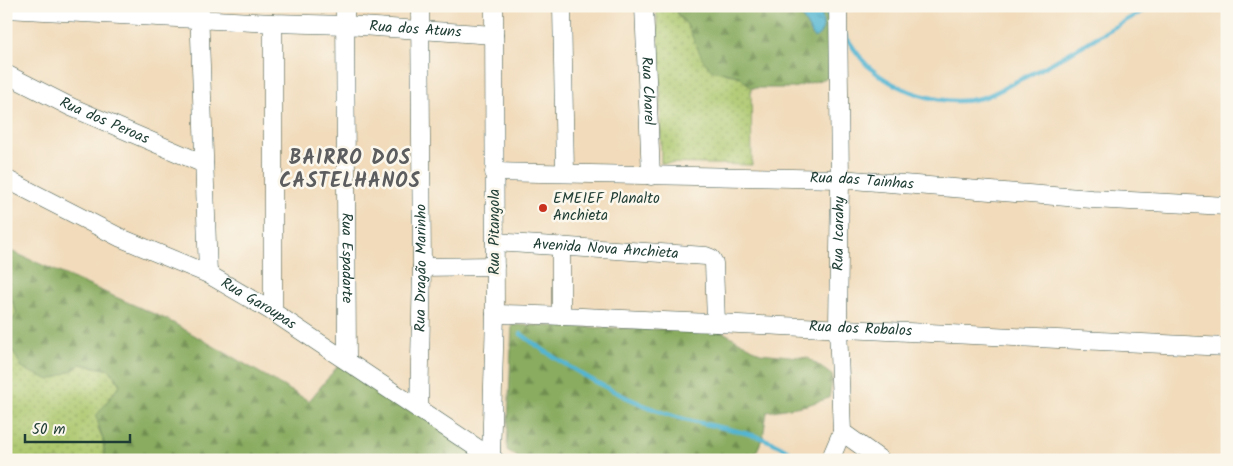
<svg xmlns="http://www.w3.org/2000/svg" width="1233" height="466" viewBox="0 0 1233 466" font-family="Kalam,sans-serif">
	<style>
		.grass { fill: url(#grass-dots); stroke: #668250 }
		.forest { fill: url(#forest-firs); stroke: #54744a }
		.water { fill: url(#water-ripples); stroke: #397983 }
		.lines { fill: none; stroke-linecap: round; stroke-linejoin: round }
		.stream { stroke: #53b5d2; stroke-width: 4.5 }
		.minor-casing { stroke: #3e5548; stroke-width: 19 }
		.minor { stroke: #fff; stroke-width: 18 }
		.poi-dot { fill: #c8321e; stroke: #fbf7ec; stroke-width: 2 }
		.labels { text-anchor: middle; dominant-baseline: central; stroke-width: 5; stroke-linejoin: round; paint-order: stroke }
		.street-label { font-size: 15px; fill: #1f3d34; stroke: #fbf7ec }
		.poi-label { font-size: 15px; fill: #1f3d34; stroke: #fbf7ec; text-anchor: start }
		.district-label { font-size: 20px; font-weight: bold; letter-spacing: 1px; fill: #5c5d5f; stroke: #fbf7ec }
	</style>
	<defs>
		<pattern id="grass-dots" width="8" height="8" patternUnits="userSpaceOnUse" patternTransform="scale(1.25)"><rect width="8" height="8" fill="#acc76d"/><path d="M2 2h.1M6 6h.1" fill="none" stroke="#8ba35a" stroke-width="1.8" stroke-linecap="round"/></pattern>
		<pattern id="forest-firs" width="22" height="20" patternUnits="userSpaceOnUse" patternTransform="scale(1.25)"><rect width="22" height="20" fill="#89ac60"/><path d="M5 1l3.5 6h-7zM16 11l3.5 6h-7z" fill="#6f8d50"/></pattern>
		<pattern id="water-ripples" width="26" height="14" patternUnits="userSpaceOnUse" patternTransform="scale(1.25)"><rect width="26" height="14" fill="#53b5d2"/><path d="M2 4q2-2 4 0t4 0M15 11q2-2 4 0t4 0" fill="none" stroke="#4494ab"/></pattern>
	</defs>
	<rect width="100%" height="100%" fill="#fbf7ec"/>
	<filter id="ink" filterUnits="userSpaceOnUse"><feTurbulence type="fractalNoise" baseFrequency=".02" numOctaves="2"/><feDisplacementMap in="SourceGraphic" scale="10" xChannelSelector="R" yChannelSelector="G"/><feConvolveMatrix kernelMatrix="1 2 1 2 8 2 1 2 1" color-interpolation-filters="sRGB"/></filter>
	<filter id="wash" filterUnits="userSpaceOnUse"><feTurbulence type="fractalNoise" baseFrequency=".0096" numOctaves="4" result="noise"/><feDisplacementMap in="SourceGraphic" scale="20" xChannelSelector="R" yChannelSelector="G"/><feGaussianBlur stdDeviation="1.12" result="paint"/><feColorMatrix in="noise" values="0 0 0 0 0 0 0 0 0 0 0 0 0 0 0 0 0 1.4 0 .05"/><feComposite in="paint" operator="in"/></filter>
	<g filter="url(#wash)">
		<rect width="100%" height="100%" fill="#f1dbbb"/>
		<path class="grass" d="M 656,6 L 675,6 L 678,15 L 687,25 L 695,43 L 726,74 L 739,76 L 751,88 L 752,165 L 661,163 L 660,63 Z
			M 6,284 L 17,314 L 6,330 Z
			M 6,339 L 23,369 L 75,369 L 80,364 L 110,370 L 120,385 L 108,400 L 98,428 L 103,440 L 105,460 L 6,460 Z"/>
		<path class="forest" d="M 675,6 L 796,6 L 814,38 L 821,18 L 821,6 L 834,6 L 830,77 L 793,88 L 751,88 L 739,76 L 711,70 L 703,60 L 687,25 L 678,15 Z
			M 6,249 L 168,320 L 309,401 L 342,361 L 472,450 L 475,460 L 105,460 L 103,440 L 96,416 L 120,385 L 110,370 L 80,364 L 75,369 L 50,380 L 23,369 L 6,339 L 6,330 L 17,313 L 6,284 Z
			M 512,325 L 721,331 L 760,353 L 808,358 L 833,376 L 829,398 L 807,405 L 767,412 L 763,437 L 753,460 L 522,460 L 507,450 Z"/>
		<path class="water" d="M 796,6 L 821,6 C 821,19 829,31 814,38 Z"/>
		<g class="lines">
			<path class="stream" d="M 821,6 L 832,18
				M 844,34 C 851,44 858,56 867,65 C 894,91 944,108 981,98 C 994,95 1007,86 1019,80 C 1065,58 1107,29 1153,6
				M 521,334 C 562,365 613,394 661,412 C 706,429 762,427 801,460"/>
		</g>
	</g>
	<g filter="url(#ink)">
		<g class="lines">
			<g class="minor-casing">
				<g id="minor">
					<path id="s1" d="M 345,6 L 347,360"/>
					<path d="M 562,6 L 565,173"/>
					<path id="s2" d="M 644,6 L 651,176"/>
					<path d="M 199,7 L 208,274"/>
					<path id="s3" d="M 6,9 L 273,23 L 346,25 L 494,35"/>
					<path id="s4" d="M 6,74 L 71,107 L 204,164"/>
					<path id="s5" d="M 494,172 L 840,179 L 1092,199 L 1227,206"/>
					<path id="s6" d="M 6,179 L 121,238 L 208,274 L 273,312 L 495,460"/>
					<path id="s7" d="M 495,242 L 706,256 L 711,258 L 714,263 L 716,323"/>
					<path d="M 422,267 L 495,266"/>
					<path d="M 273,312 L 273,23"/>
					<path id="s8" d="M 495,314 C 569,315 643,321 718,323 C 887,330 1057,338 1227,347"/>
					<path d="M 561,315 L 561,246"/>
					<path id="s9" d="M 419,410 L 422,267 L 420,6"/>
					<path d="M 842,432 L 881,460"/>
					<path d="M 490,460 L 491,458 L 495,314 L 494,6"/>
					<path id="s10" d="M 830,460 L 842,432 L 838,327 L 840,179 L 838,6"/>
				</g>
			</g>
			<use href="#minor" class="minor"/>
		</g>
	</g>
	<circle class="poi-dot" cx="543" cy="208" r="5"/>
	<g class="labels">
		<g class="street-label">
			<text stroke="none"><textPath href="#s3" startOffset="410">Rua dos Atuns</textPath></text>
			<text stroke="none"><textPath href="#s2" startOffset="85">Rua Charel</textPath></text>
			<text stroke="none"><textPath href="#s4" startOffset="109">Rua dos Peroas</textPath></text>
			<text stroke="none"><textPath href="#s5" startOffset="368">Rua das Tainhas</textPath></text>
			<text transform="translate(495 232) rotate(-90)">Rua Pitangola</text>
			<text stroke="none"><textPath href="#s10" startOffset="229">Rua Icarahy</textPath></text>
			<text stroke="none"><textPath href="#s7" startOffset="111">Avenida Nova Anchieta</textPath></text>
			<text stroke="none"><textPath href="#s1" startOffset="252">Rua Espadarte</textPath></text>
			<text stroke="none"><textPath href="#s9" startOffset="142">Rua Dragão Marinho</textPath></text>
			<text stroke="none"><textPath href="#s6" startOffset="282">Rua Garoupas</textPath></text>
			<text stroke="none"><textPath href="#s8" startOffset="366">Rua dos Robalos</textPath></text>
		</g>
		<g class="poi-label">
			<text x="553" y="199">EMEIEF Planalto<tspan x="553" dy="17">Anchieta</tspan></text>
		</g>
		<g class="district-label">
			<text x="350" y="159">BAIRRO DOS<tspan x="350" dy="23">CASTELHANOS</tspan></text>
		</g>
	</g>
	<rect width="1233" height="466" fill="none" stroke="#fbf7ec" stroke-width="25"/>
	<path d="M25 434v8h105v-8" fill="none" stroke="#1f3d34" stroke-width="2.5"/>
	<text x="32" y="434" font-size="15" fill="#1f3d34" stroke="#fbf7ec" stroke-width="4" paint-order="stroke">50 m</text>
</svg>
